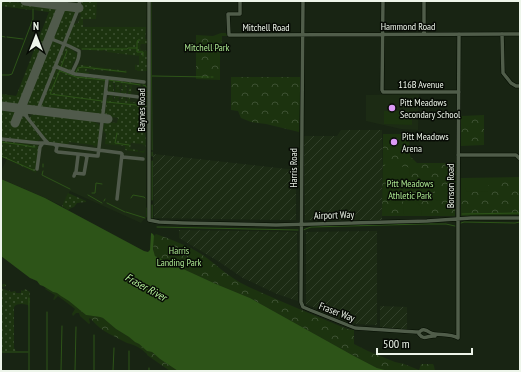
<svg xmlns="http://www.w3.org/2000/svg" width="521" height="372" viewBox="0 0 521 372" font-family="'PT Sans Narrow',sans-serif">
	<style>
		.built { fill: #1c2b14 }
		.industrial { fill: url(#industrial-furrows) }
		.grass { fill: url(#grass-dots) }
		.forest { fill: url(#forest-crowns) }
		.garden { fill: #1c330f }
		.water { fill: #2d5418 }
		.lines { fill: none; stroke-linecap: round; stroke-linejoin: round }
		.stream { stroke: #2d5418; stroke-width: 1 }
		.taxiway { stroke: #505a4b; stroke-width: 3.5 }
		.runway { stroke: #505a4b; stroke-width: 9 }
		.secondary-casing { stroke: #040d01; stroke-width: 4.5 }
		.secondary { stroke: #505d4a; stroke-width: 3.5 }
		.poi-dot { fill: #db99f5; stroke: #070b05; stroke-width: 1.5 }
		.labels { text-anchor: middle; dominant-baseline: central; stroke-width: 3; stroke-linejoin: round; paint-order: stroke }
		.street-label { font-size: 10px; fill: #edf5ea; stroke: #070b05 }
		.park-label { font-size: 10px; fill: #abe690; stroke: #070b05 }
		.poi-label { font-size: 10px; fill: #edf5ea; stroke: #070b05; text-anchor: start }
		.water-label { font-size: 11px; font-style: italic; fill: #b3ee98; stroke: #070b05 }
	</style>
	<defs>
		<pattern id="industrial-furrows" width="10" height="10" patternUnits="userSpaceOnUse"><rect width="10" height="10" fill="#1c2b14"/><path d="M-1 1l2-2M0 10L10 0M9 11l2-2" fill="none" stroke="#32402b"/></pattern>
		<pattern id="grass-dots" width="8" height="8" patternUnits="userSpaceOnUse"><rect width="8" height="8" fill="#1c330f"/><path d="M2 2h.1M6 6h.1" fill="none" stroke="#3d5132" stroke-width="1.8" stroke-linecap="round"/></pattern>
		<pattern id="forest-crowns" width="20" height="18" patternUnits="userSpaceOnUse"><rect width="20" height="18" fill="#1c330f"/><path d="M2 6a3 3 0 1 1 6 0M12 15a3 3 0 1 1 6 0" fill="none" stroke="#3d5132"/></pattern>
	</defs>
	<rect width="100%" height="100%" fill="#182413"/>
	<path class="built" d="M 1,1 L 147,1 L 146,217 L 141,223 L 70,191 L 62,206 L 45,198 L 1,179 L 1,171 L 7,159 L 1,156 L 1,94 L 17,96 L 49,12 L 1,6 Z
		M 419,94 L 418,130 L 401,129 L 366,121 L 366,95 Z"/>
	<path class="industrial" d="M 341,130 L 382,130 L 382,220 L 305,220 L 304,136 L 337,136 Z
		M 153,154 L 296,170 L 296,220 L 154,218 Z
		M 179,230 L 297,232 L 298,301 L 277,294 L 243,278 L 218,261 L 179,238 Z
		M 377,231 L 377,325 L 357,324 L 306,304 L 306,232 Z
		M 380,306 L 407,307 L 407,330 L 380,328 Z"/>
	<path class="grass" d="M 1,1 L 59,7 L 20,104 L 19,105 L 1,103 L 1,94 L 16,96 L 17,94 L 49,12 L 35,10 L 35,8 L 32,8 L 31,10 L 1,6 Z
		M 82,1 L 97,1 L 96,19 L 83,19 L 83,27 L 146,27 L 145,39 L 147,39 L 147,44 L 141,44 L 140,47 L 141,50 L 147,51 L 147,71 L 137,71 L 137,70 L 135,70 L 135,64 L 136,65 L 139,65 L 139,56 L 107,52 L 107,51 L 104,50 L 102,51 C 92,50 72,50 66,42 L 72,25 L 78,23 L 81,15 L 78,10 L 80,10 Z
		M 63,8 L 74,9 L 76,12 L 65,40 L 61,42 L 54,39 L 52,35 Z
		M 53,41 L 60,44 L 62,47 L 39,105 L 36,107 L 25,106 L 25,105 L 49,42 Z
		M 66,46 L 70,48 L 77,54 L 77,58 L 75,61 L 74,61 L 70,72 L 56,66 L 63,48 Z
		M 78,65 L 83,65 L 127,71 L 126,73 L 87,69 L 86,72 L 89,72 L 89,75 L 74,73 L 74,71 L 75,71 Z
		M 55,68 L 74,75 L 106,79 L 105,92 L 102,92 L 104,93 L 102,113 L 99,115 L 41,108 L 40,106 Z
		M 109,80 L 140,83 L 140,84 L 141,84 L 141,85 L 132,85 L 131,95 L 128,94 L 128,92 L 130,91 L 128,91 L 128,90 L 130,90 L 128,89 L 128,88 L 131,87 L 129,86 L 129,85 L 125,85 L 128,86 L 127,87 L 125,87 L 127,88 L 127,90 L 125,90 L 127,91 L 126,94 L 121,93 L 121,91 L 124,91 L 121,90 L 121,89 L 124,89 L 122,88 L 122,87 L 124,86 L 122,86 L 122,84 L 119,84 L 121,85 L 121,86 L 118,87 L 121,88 L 120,89 L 118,89 L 120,90 L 120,93 L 115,92 L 115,90 L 117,90 L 115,89 L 115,88 L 117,88 L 115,87 L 115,86 L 118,85 L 115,85 L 115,83 L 113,83 L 112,84 L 114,85 L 114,86 L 112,86 L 114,87 L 114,88 L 112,88 L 114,89 L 114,92 L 108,92 Z
		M 110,94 L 113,94 L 113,97 L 111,97 L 113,98 L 113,100 L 116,99 L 114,98 L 114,97 L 116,97 L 114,96 L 114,94 L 120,95 L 119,98 L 117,98 L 119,99 L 119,101 L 122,100 L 120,99 L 121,98 L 123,97 L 121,97 L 121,95 L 126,96 L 126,98 L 124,99 L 126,99 L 126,101 L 129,101 L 127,100 L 127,99 L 129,98 L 127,98 L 127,96 L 130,97 L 130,102 L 142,103 L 143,99 L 147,99 L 147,109 L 146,108 L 142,108 L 142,128 C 147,134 146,146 144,153 L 139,152 L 140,151 L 143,151 L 145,149 L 145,146 L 142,144 L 131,143 L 130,149 L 138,150 L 138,152 L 125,150 L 125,146 L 105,144 L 106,134 L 103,130 L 104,122 L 117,123 L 118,118 L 105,116 L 106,100 L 109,97 Z
		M 1,109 L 18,111 L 13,122 L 17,124 L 19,118 L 25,117 L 40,137 L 40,139 L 37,142 L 1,137 Z
		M 34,113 L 91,120 L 98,124 L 100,126 L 98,144 L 95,147 L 93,145 L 69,142 L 68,145 L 51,143 L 47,140 L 29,118 Z
		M 1,140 L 37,145 L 39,147 L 36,173 L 1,156 Z
		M 68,193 L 86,201 L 86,202 L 77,203 L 74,207 L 71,208 L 68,210 L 62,206 Z
		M 4,284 L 6,284 L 6,286 L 3,287 L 2,286 L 1,288 L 9,291 L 9,290 L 11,292 L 15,291 L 16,293 L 21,293 L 21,290 L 23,291 L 25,289 L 30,292 L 29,307 L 28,305 C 23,304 17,303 14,307 L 14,348 L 16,351 L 1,351 L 1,285 Z"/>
	<path class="forest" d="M 221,33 L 226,33 L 228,36 L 222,36 L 222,43 L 221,43 L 220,45 L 220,80 L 196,79 L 196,35 L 213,36 Z
		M 231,77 L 301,77 L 299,132 L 266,124 L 251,122 L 241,118 L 238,111 L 231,110 Z
		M 484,115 L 484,145 L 461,146 L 461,116 Z
		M 383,134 L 409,134 L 410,156 L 417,163 L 456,163 L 455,216 L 382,216 Z
		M 519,177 L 520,215 L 461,216 L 461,178 Z
		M 156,234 C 170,239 189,246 201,254 C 215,263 226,275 241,283 C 275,300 312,314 347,329 L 354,330 L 354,344 L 368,351 L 395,362 L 404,364 L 419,370 L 421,364 L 433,364 L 434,366 L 435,371 L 389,371 L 377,368 L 354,356 L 250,298 L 216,284 L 155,256 C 153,250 153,242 154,236 Z
		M 46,288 L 53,292 L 58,293 L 73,303 L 86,315 L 100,317 L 103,318 L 116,329 L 129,337 L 148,351 L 152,352 L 160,359 L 178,371 L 170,371 L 147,355 L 147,354 C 141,348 135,345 127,343 C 125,342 123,341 121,340 C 108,333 100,330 90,318 L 89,319 L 90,323 L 89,324 L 80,316 L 79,313 L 76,313 L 73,316 L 72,314 L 75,309 L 74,308 L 58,296 L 55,299 L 53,300 L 55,295 L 45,289 Z"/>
	<path class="garden" d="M 384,111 L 412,111 L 412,125 L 384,124 Z
		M 386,164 L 403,164 L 402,167 L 408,167 L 409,169 L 411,183 L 410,185 L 393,186 L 393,183 L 386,182 L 385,180 L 385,165 Z
		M 461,180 L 488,180 L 488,191 L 467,192 L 465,188 L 461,188 Z
		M 437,186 L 451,186 L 450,195 L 446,200 L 438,201 L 435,199 L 435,187 Z
		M 401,188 L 402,189 L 402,204 C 391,204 387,200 387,189 Z
		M 403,199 C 416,199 421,202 422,215 L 405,215 L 404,214 Z"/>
	<path class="water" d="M 1,179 L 45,198 L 144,251 L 148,252 L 150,250 L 151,234 L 151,233 L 153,234 L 154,236 L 153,249 L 155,256 L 216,284 L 250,298 L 354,356 L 377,368 L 389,371 L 178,371 L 160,359 L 152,352 L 147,351 L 139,344 L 135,342 L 129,337 L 116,329 L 103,318 L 100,317 L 86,315 L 69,301 L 61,296 L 57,293 L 53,292 L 43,286 L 40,285 L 37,281 L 30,278 L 1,256 Z"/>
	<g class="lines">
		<path class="stream" d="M 151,1 L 152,150
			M 1,36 L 5,37
			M 7,37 L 23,39
			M 140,40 L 138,40 L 137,42 L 137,52 L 143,52 L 143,56
			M 82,49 L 127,49
			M 127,49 L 128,48 L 137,48
			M 61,67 L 67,51
			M 60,70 L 50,94 L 102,101
			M 60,71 L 76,77 L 105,80
			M 76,73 L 78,68 L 83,67 L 126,72
			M 1,75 L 9,75 L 12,74 L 33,19 L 33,9
			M 152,76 L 209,77
			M 211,77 L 213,77
			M 109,80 L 140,85
			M 143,85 L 146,86 L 146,97
			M 107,102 L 145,106 L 146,100
			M 117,133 L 115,143 L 129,145
			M 1,142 L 23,145 L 33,147 L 35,147
			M 152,152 L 152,156
			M 1,156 L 33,170
			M 152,161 L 152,200
			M 43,167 L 43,164
			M 43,171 L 42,175 L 70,189
			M 92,193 L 95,193 L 96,183 L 102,184
			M 88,195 L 102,203
			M 131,198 L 133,195 L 144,197 L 145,198
			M 104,201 L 105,199
			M 107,203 L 125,212
			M 126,212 L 145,218
			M 462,214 L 520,213
			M 147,217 L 147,208
			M 152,219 L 152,205
			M 461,223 L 464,222 L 515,223 L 520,222
			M 157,227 L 298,230
			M 303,230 L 311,227 L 424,224 L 446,224 L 455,226
			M 1,352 L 28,352
			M 149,368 L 149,371
			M 29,371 L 29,298
			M 47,371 L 47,312
			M 61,371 L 62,326
			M 75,371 L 76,327
			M 94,371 L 94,335
			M 113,371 L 114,348
			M 129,371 L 129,351"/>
		<path class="taxiway" d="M 72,7 L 76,6 L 79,4
			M 49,38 L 69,46 L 79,51 C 80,61 75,64 72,73
			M 54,68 L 57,67 L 75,74 L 144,82
			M 106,91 L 107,93 L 139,97
			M 23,104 L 22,108 L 23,112
			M 16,108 L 20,109 L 22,111 L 45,140 L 48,143
			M 17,117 L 21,114 L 25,115
			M 27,117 L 26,114 L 28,111 L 36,110 L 39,107 L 77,12 L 80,1
			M 1,139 L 38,143 L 45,143 L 121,153 L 122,154 L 117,199
			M 55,145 L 57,146 L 56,151 L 58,152 L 97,156 L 98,156 L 107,79 L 107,78
			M 122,155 L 123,157 L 143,159
			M 37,169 L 40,147 L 43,143
			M 76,172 L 78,156 L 77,154
			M 74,176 L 75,173 L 84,174 L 87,157 L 85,155"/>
		<path class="runway" d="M 25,1 L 79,8
			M 1,106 L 108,119
			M 15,123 L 64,1"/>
		<g class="secondary-casing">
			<path id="secondary" d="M 149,1 L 149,220 L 159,222 L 183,223 L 276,225 L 427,221 L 471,218 L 520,218
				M 240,1 L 240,14 L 228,14 L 229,35 L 520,34
				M 303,1 L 302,117 L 301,302 L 303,307 L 310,310 L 355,328 L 416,332 L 419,332 C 422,330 422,329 425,330 C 429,331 430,334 435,334 C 443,335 451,334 458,338 L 458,209 L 459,34
				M 383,1 L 382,90 L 383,92 L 459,92
				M 424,34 L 424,1
				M 502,34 L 503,73 L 511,83 L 516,86 L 520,86
				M 458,155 L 516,155 L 520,159
				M 419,334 C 424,341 428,335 435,336"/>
		</g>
		<use href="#secondary" class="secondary"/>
	</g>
	<g class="poi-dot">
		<circle cx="392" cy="108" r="4"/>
		<circle cx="394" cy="142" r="4"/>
	</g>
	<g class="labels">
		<g class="street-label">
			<text x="408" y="26">Hammond Road</text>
			<text x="266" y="27">Mitchell Road</text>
			<text x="421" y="84">116B Avenue</text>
			<text transform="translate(141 110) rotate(-90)">Baynes Road</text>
			<text transform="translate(293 168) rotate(-90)">Harris Road</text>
			<text transform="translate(450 186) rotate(-90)">Bonson Road</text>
			<text transform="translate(334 215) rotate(-2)">Airport Way</text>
			<text transform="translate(337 312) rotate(21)">Fraser Way</text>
		</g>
		<g class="park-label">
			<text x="207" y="47">Mitchell Park</text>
			<text x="410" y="183">Pitt Meadows<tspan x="410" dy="12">Athletic Park</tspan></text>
			<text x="179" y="250">Harris<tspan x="179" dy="12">Landing Park</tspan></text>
		</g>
		<g class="poi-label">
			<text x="400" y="102">Pitt Meadows<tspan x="400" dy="12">Secondary School</tspan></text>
			<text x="402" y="136">Pitt Meadows<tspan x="402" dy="12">Arena</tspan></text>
		</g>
		<g class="water-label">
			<text transform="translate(146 287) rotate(29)">Fraser River</text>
		</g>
	</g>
	<rect width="521" height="372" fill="none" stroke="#edf5ea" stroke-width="4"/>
	<g transform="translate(36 36)" stroke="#070b05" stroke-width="3" paint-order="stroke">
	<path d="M0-3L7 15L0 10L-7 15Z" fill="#edf5ea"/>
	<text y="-6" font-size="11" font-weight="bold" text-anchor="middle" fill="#edf5ea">N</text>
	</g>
	<path d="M377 348v6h95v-6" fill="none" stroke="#edf5ea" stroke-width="2"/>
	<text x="383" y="348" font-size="12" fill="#edf5ea" stroke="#070b05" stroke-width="3" paint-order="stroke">500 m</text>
</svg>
